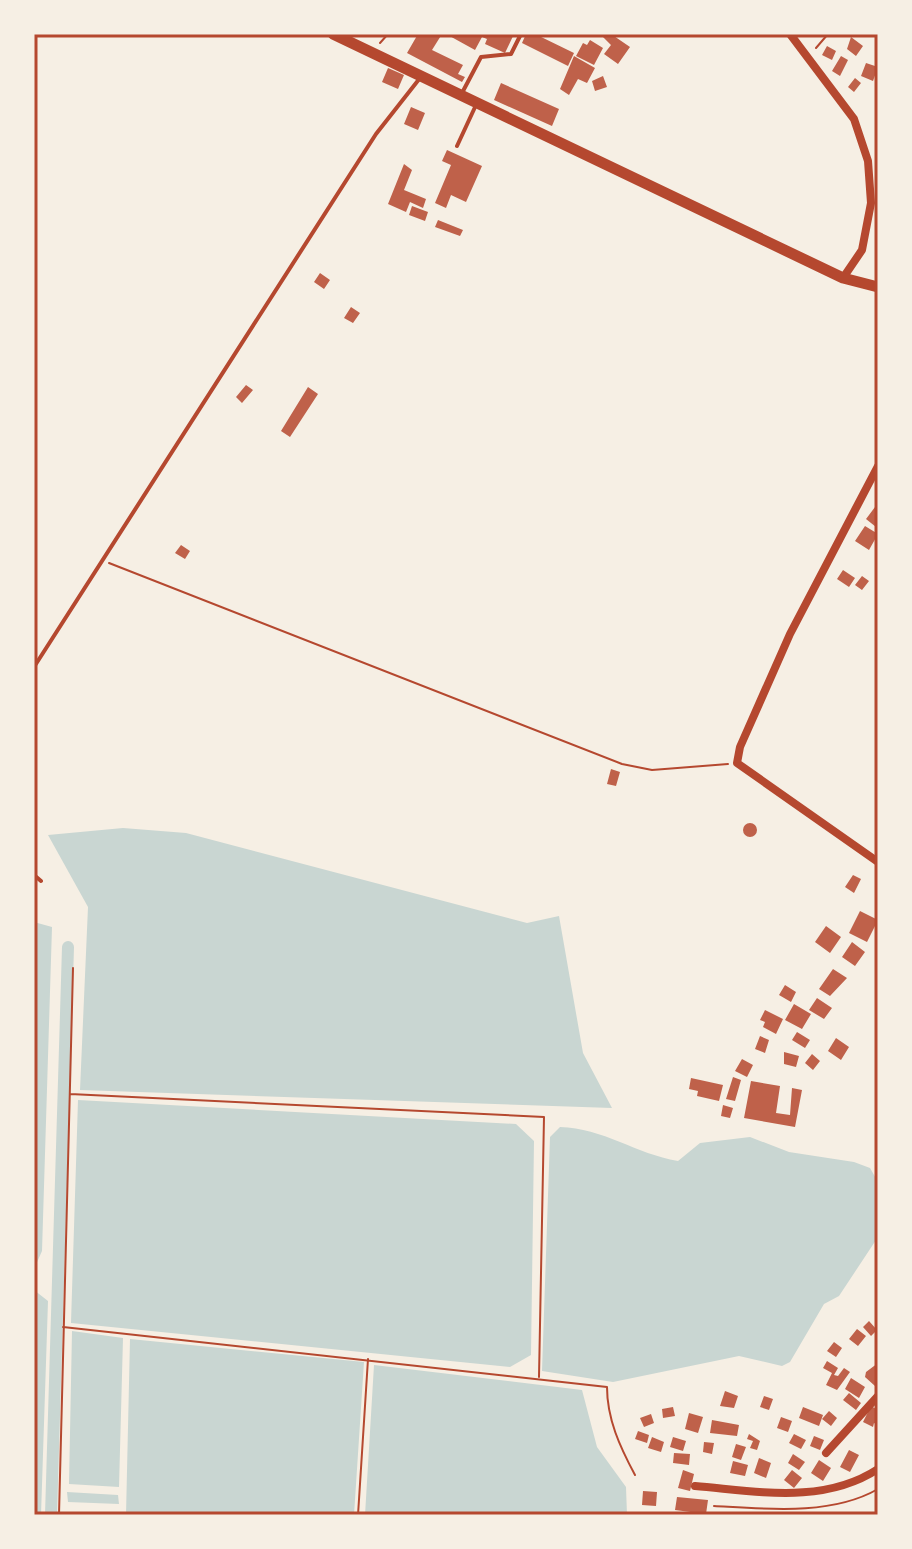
<svg xmlns="http://www.w3.org/2000/svg" width="912" height="1549" viewBox="0 0 912 1549" font-family="'Roboto Condensed',sans-serif">
	<style>
		.water { fill: #c9d6d2 }
		.lines { fill: none; stroke-linecap: round; stroke-linejoin: round }
		.canal { stroke: #c9d6d2; stroke-width: 12 }
		.building { fill: #bf614a }
		.path { stroke: #b5482f; stroke-width: 2 }
		.service { stroke: #b5482f; stroke-width: 4 }
		.minor { stroke: #b5482f; stroke-width: 8 }
		.secondary { stroke: #b5482f; stroke-width: 11 }
		.neatline { fill: none; stroke: #b5482f; stroke-width: 3 }
	</style>
	<rect width="100%" height="100%" fill="#f6efe4"/>
	<path class="water" d="M 123,828 L 186,833 L 527,923 L 559,916 L 583,1053 L 612,1108 L 80,1090 L 88,907 L 48,835 Z
		M 34,922 L 52,927 L 42,1251 L 34,1269 Z
		M 78,1100 L 516,1124 L 534,1141 L 531,1355 L 510,1367 L 71,1323 Z
		M 560,1127 C 603,1128 636,1154 678,1161 L 700,1143 L 750,1137 L 789,1152 L 854,1162 L 870,1168 L 878,1182 L 878,1237 L 839,1296 L 824,1304 L 790,1362 L 782,1366 L 739,1356 L 613,1382 L 542,1371 L 550,1137 Z
		M 34,1290 L 48,1301 L 41,1515 L 34,1515 Z
		M 72,1331 L 123,1338 L 119,1487 L 69,1484 Z
		M 130,1339 L 364,1362 L 354,1515 L 126,1515 Z
		M 374,1365 L 582,1390 L 597,1447 L 626,1487 L 627,1515 L 365,1515 Z
		M 67,1492 L 118,1495 L 119,1504 L 68,1502 Z"/>
	<g class="lines">
		<path class="canal" d="M 51,1515 L 68,947"/>
	</g>
	<path class="building" d="M 418,34 L 442,34 L 432,50 L 463,65 L 458,74 L 465,77 L 462,82 L 407,53 Z
		M 446,34 L 514,34 L 505,53 L 485,44 L 487,39 L 482,37 L 475,50 Z
		M 526,34 L 535,34 L 574,53 L 568,66 L 522,43 Z
		M 600,34 L 611,34 L 630,47 L 618,64 L 604,54 L 611,45 Z
		M 851,37 L 863,46 L 856,56 L 847,49 Z
		M 590,40 L 603,48 L 594,65 L 576,56 L 583,43 L 587,45 Z
		M 827,46 L 836,51 L 832,60 L 822,55 Z
		M 574,56 L 595,68 L 587,83 L 578,79 L 569,95 L 560,89 Z
		M 841,56 L 848,60 L 840,76 L 832,71 Z
		M 866,63 L 878,67 L 873,81 L 861,76 Z
		M 388,68 L 404,75 L 398,89 L 382,82 Z
		M 603,76 L 607,87 L 595,91 L 592,81 Z
		M 855,78 L 861,83 L 854,92 L 848,87 Z
		M 501,83 L 559,109 L 552,126 L 494,100 Z
		M 411,107 L 425,113 L 418,130 L 404,124 Z
		M 447,150 L 482,166 L 466,202 L 451,195 L 446,208 L 435,203 L 451,165 L 442,161 Z
		M 404,164 L 412,170 L 404,190 L 426,199 L 423,208 L 410,202 L 406,212 L 388,204 Z
		M 412,206 L 428,212 L 425,221 L 409,215 Z
		M 438,220 L 463,230 L 460,236 L 435,227 Z
		M 320,273 L 330,280 L 324,289 L 314,282 Z
		M 351,307 L 360,313 L 353,323 L 344,318 Z
		M 246,385 L 253,390 L 242,403 L 236,397 Z
		M 308,387 L 318,394 L 290,437 L 281,431 Z
		M 878,503 L 878,524 L 876,527 L 866,519 Z
		M 865,526 L 878,534 L 869,550 L 855,541 Z
		M 181,545 L 190,551 L 185,559 L 175,553 Z
		M 843,570 L 855,578 L 849,587 L 837,579 Z
		M 862,576 L 869,581 L 862,590 L 855,585 Z
		M 611,769 L 620,772 L 616,786 L 607,784 Z
		M743 830a7 7 0 1 1 14 0a7 7 0 1 1-14 0Z
		M 853,875 L 861,879 L 854,893 L 845,887 Z
		M 860,911 L 878,920 L 867,942 L 849,933 Z
		M 826,926 L 841,937 L 830,953 L 815,942 Z
		M 852,942 L 865,952 L 855,966 L 842,957 Z
		M 833,969 L 847,978 L 830,996 L 819,989 Z
		M 785,985 L 796,992 L 791,1002 L 779,995 Z
		M 817,998 L 832,1008 L 824,1019 L 809,1010 Z
		M 794,1004 L 811,1014 L 802,1029 L 785,1020 Z
		M 765,1010 L 783,1019 L 776,1034 L 763,1027 L 765,1022 L 760,1020 Z
		M 797,1032 L 810,1040 L 805,1048 L 792,1040 Z
		M 760,1036 L 769,1040 L 765,1053 L 755,1049 Z
		M 836,1038 L 849,1047 L 841,1060 L 828,1051 Z
		M 784,1052 L 799,1056 L 796,1067 L 784,1064 Z
		M 812,1054 L 820,1061 L 813,1070 L 805,1063 Z
		M 742,1059 L 753,1065 L 747,1077 L 735,1071 Z
		M 733,1077 L 741,1080 L 735,1101 L 726,1099 Z
		M 691,1078 L 723,1085 L 719,1101 L 697,1096 L 698,1091 L 689,1089 Z
		M 751,1081 L 780,1086 L 776,1113 L 790,1115 L 792,1088 L 802,1090 L 795,1127 L 744,1118 Z
		M 723,1105 L 733,1108 L 730,1118 L 721,1116 Z
		M 869,1321 L 877,1330 L 871,1336 L 863,1327 Z
		M 857,1329 L 866,1336 L 858,1346 L 849,1339 Z
		M 834,1342 L 842,1348 L 836,1357 L 827,1351 Z
		M 827,1361 L 838,1368 L 834,1375 L 838,1376 L 844,1368 L 850,1372 L 837,1390 L 826,1385 L 832,1373 L 823,1368 Z
		M 878,1363 L 878,1383 L 875,1386 L 865,1377 L 866,1372 Z
		M 851,1378 L 865,1387 L 859,1398 L 845,1389 Z
		M 725,1391 L 738,1396 L 734,1408 L 720,1406 Z
		M 849,1393 L 861,1403 L 856,1410 L 843,1400 Z
		M 764,1396 L 773,1399 L 769,1410 L 760,1407 Z
		M 871,1406 L 878,1410 L 878,1425 L 874,1423 L 873,1427 L 863,1422 Z
		M 673,1407 L 675,1416 L 663,1418 L 662,1409 Z
		M 803,1407 L 823,1415 L 819,1426 L 799,1418 Z
		M 829,1411 L 837,1418 L 831,1426 L 822,1419 Z
		M 689,1413 L 703,1417 L 698,1433 L 685,1429 Z
		M 651,1414 L 654,1423 L 644,1427 L 640,1418 Z
		M 781,1417 L 792,1421 L 788,1432 L 777,1428 Z
		M 712,1420 L 739,1425 L 737,1436 L 710,1433 Z
		M 638,1431 L 649,1435 L 647,1443 L 635,1439 Z
		M 749,1434 L 760,1441 L 757,1450 L 750,1448 L 753,1441 L 747,1439 Z
		M 794,1434 L 806,1440 L 801,1449 L 789,1443 Z
		M 814,1436 L 824,1440 L 820,1450 L 810,1446 Z
		M 652,1437 L 664,1442 L 661,1452 L 648,1448 Z
		M 673,1437 L 686,1441 L 683,1451 L 670,1447 Z
		M 704,1442 L 714,1443 L 712,1454 L 703,1452 Z
		M 736,1444 L 746,1447 L 741,1460 L 732,1457 Z
		M 849,1450 L 859,1455 L 850,1472 L 840,1467 Z
		M 674,1453 L 690,1454 L 689,1465 L 673,1463 Z
		M 793,1454 L 805,1462 L 799,1470 L 788,1463 Z
		M 759,1458 L 771,1463 L 766,1478 L 754,1473 Z
		M 819,1460 L 831,1468 L 823,1481 L 811,1473 Z
		M 733,1461 L 748,1465 L 745,1476 L 730,1473 Z
		M 683,1470 L 694,1474 L 690,1491 L 678,1488 Z
		M 792,1470 L 802,1478 L 794,1488 L 784,1480 Z
		M 643,1491 L 657,1492 L 656,1506 L 642,1505 Z
		M 677,1497 L 708,1500 L 706,1514 L 675,1510 Z"/>
	<g class="lines">
		<path class="path" d="M 380,43 L 388,34
			M 816,48 L 828,34
			M 109,563 L 622,764 L 652,770 L 728,764
			M 70,1094 L 544,1117 L 539,1377
			M 63,1327 L 607,1387 C 607,1419 620,1447 635,1475
			M 714,1506 C 766,1509 831,1516 878,1489
			M 59,1515 L 73,968
			M 358,1515 L 368,1359"/>
		<path class="service" d="M 462,93 L 481,57 L 511,54 L 521,34
			M 457,146 L 476,105
			M 34,667 L 376,134 L 420,78
			M 34,875 L 41,881"/>
		<path class="minor" d="M 790,34 L 854,119 L 868,161 L 871,203 L 862,250 L 843,278
			M 878,466 L 790,634 L 740,747 L 737,763 L 878,862
			M 826,1453 L 878,1396
			M 695,1486 C 757,1491 823,1505 878,1469"/>
		<path class="secondary" d="M 333,34 L 843,278 L 878,287"/>
	</g>
	<rect width="912" height="1549" fill="none" stroke="#f6efe4" stroke-width="72"/>
	<rect x="36" y="36" width="840" height="1477" class="neatline"/>
</svg>
